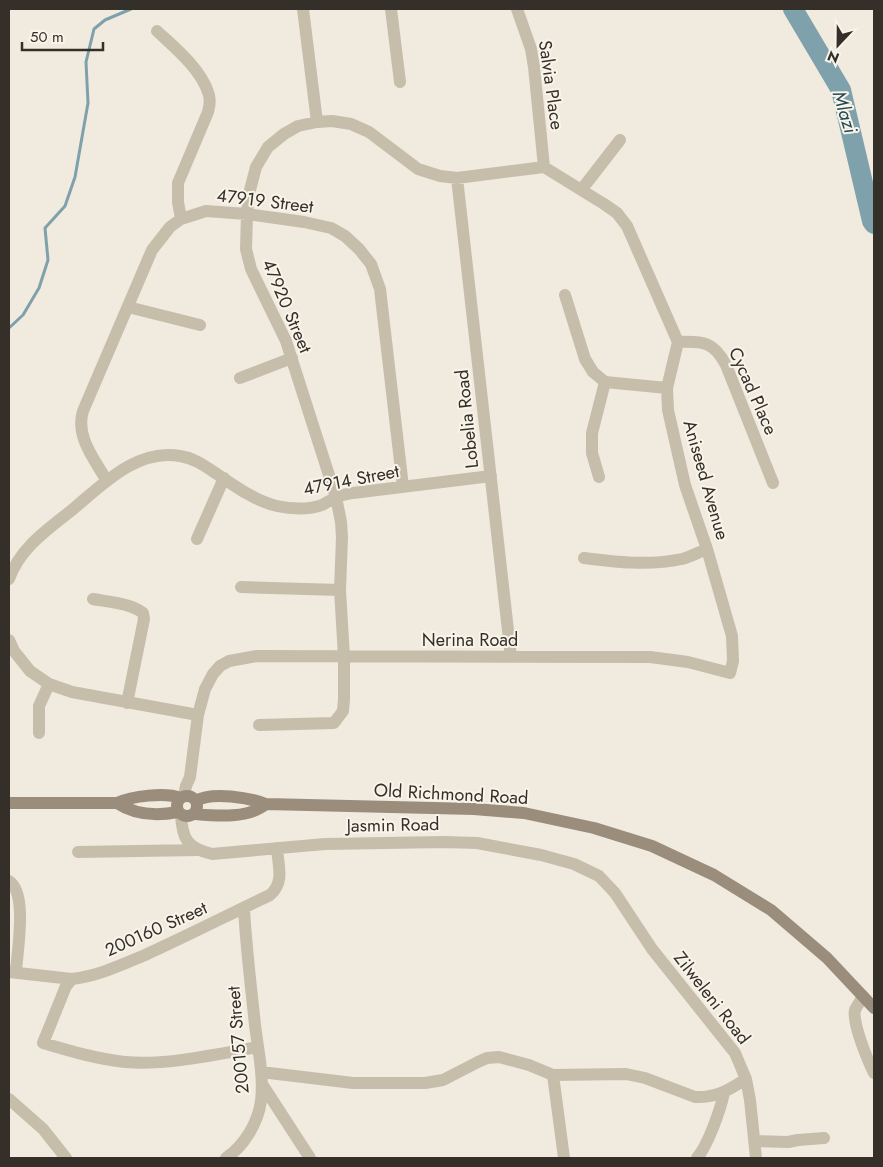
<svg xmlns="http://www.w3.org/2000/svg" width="883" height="1167" viewBox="0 0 883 1167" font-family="Jost,sans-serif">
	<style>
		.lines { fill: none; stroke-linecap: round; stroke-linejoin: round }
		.stream { stroke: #7fa1ab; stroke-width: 3 }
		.river { stroke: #7fa1ab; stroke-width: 20 }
		.street { stroke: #c7bdab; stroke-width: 12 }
		.secondary { stroke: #9b8d7c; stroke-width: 12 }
		.labels { text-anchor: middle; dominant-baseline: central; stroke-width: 4; stroke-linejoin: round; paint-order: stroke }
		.street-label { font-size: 18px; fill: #352f29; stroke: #f8f4ea }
		.water-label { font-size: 19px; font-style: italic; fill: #224753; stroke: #f8f4ea }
	</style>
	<rect width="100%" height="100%" fill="#f0ebde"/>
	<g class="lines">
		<path class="stream" d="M 9,328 L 23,315 L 39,288 L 48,260 L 45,228 L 65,206 L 75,177 L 88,103 L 86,62 L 94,29 L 105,20 L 131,9"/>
		<path class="river" d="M 793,9 L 841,90 L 872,221 L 874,224"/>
		<path class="street" d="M 303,9 L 317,122
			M 391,9 L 400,82
			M 517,9 L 531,49 L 534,67 L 544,167
			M 157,31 C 175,48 200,68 208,92 C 211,99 210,105 208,112 L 178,183 L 178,202 L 181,219
			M 457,178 L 511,657
			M 582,189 L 620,140
			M 565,295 L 585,359 L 593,372 L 605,382 L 667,388
			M 128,307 L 200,325
			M 678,342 C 704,341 714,342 726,365 L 773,483
			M 240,378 L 292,358
			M 599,477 L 592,453 L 592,433 L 605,382
			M 107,481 C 95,460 75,437 83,411 L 152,250 L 170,227 L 181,219 L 206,211 L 247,214 L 304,222 L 331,228 L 345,236 L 359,249 L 371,264 L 380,289 L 403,487
			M 197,539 L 224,478
			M 584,558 C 616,562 649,566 682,559 C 690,557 699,552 707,549
			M 9,579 C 20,548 47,530 72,510 C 102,485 137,448 180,456 C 194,458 205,466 217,474 C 235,486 255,501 277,506 C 290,509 309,510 322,505 C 326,503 330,500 335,498 C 340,495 347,494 353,493 L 491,476
			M 241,587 L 340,590
			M 93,599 C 108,602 130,603 143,613 L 144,619 L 127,703
			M 9,640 L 14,651 L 30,671 L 49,684 L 72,692 L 198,715
			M 39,733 L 39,706 L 49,684
			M 184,796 L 186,786 L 190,777 L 198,715 L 205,689 L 213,674 L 220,666 L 229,661 L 257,656 L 650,657 L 688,662 L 730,673 L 733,661 L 732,636 L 707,549 L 685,485 L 668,410 L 667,388 L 678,342 L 627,226 L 617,213 L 604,204 L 544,167 L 457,178 L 440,176 L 418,169 L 369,132 L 351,124 L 332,121 L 317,122 L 298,126 L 284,134 L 268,147 L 256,167 L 249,194 L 247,214 L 246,249 L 251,269 L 286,341 L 336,497 L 341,522 L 342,537 L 340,590 L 344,657 L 344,699 L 343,711 L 334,723 L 259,725
			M 181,814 C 182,839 187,848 212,854 L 325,844 L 444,842 L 477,843 L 541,855 L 574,864 L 599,876 L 615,893 L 652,949 L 735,1053 L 746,1079 L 750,1100 L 756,1158
			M 78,852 L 198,850
			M 9,881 C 28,893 17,952 16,972
			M 9,972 L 72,979
			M 863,996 C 861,1000 857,1006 855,1010 C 852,1023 868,1061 874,1073
			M 258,1047 C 218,1054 165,1066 125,1062 C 97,1059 70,1051 43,1043 L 66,986 L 72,979 C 98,976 121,965 145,955 C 187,936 228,915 270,895 C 285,882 278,866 277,848
			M 261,1072 L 353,1083 L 425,1083 L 443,1080 L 478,1062 L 487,1058 L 499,1057 L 529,1065 L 553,1075 L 626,1074 L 645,1078 L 695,1097 C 716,1098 729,1090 746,1079
			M 553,1075 L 564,1158
			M 262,1084 L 310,1158
			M 9,1099 L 43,1129 L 66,1158
			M 755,1141 L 788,1142 L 798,1140 L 824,1138
			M 226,1158 C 244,1146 258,1123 261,1101 C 264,1076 258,1050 255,1025 C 251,986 246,947 244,908
			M 697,1158 C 708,1145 720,1111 724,1093"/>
		<path class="secondary" d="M177 806a10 10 0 1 1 20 0a10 10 0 1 1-20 0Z
			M 196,801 C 212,791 250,798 266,804 L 474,809 L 524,813 L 594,828 L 652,846 L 714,875 L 771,910 L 827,958 L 874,1008
			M 9,803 L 117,803 C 132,796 165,792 181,798
			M 117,803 C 135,815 157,816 178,812
			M 194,814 C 217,816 248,819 266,804"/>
	</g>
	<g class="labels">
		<g class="street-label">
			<text transform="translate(551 85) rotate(82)">Salvia Place</text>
			<text transform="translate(265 201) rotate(7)">47919 Street</text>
			<text transform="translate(287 306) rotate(67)">47920 Street</text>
			<text transform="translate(753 391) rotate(66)">Cycad Place</text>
			<text transform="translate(467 419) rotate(-96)">Lobelia Road</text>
			<text transform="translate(351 480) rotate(-11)">47914 Street</text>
			<text transform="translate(706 480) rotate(74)">Aniseed Avenue</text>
			<text x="470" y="640">Nerina Road</text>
			<text transform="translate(451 794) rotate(3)">Old Richmond Road</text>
			<text transform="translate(393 825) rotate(-1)">Jasmin Road</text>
			<text transform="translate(156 929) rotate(-24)">200160 Street</text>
			<text transform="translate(712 998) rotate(52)">Zilweleni Road</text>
			<text transform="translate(238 1040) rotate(-95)">200157 Street</text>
		</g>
		<g class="water-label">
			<text transform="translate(845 112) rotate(73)">Mlazi</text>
		</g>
	</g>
	<rect width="883" height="1167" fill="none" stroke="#352f29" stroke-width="20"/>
	<g transform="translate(838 45) rotate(202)" stroke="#f8f4ea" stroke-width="4" paint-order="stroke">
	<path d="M0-4L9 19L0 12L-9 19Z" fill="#352f29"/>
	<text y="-8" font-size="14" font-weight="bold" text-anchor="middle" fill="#352f29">N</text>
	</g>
	<path d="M22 42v8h81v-8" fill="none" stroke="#352f29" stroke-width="2.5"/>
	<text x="30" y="42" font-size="15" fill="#352f29" stroke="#f8f4ea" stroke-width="4" paint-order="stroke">50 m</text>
</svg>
